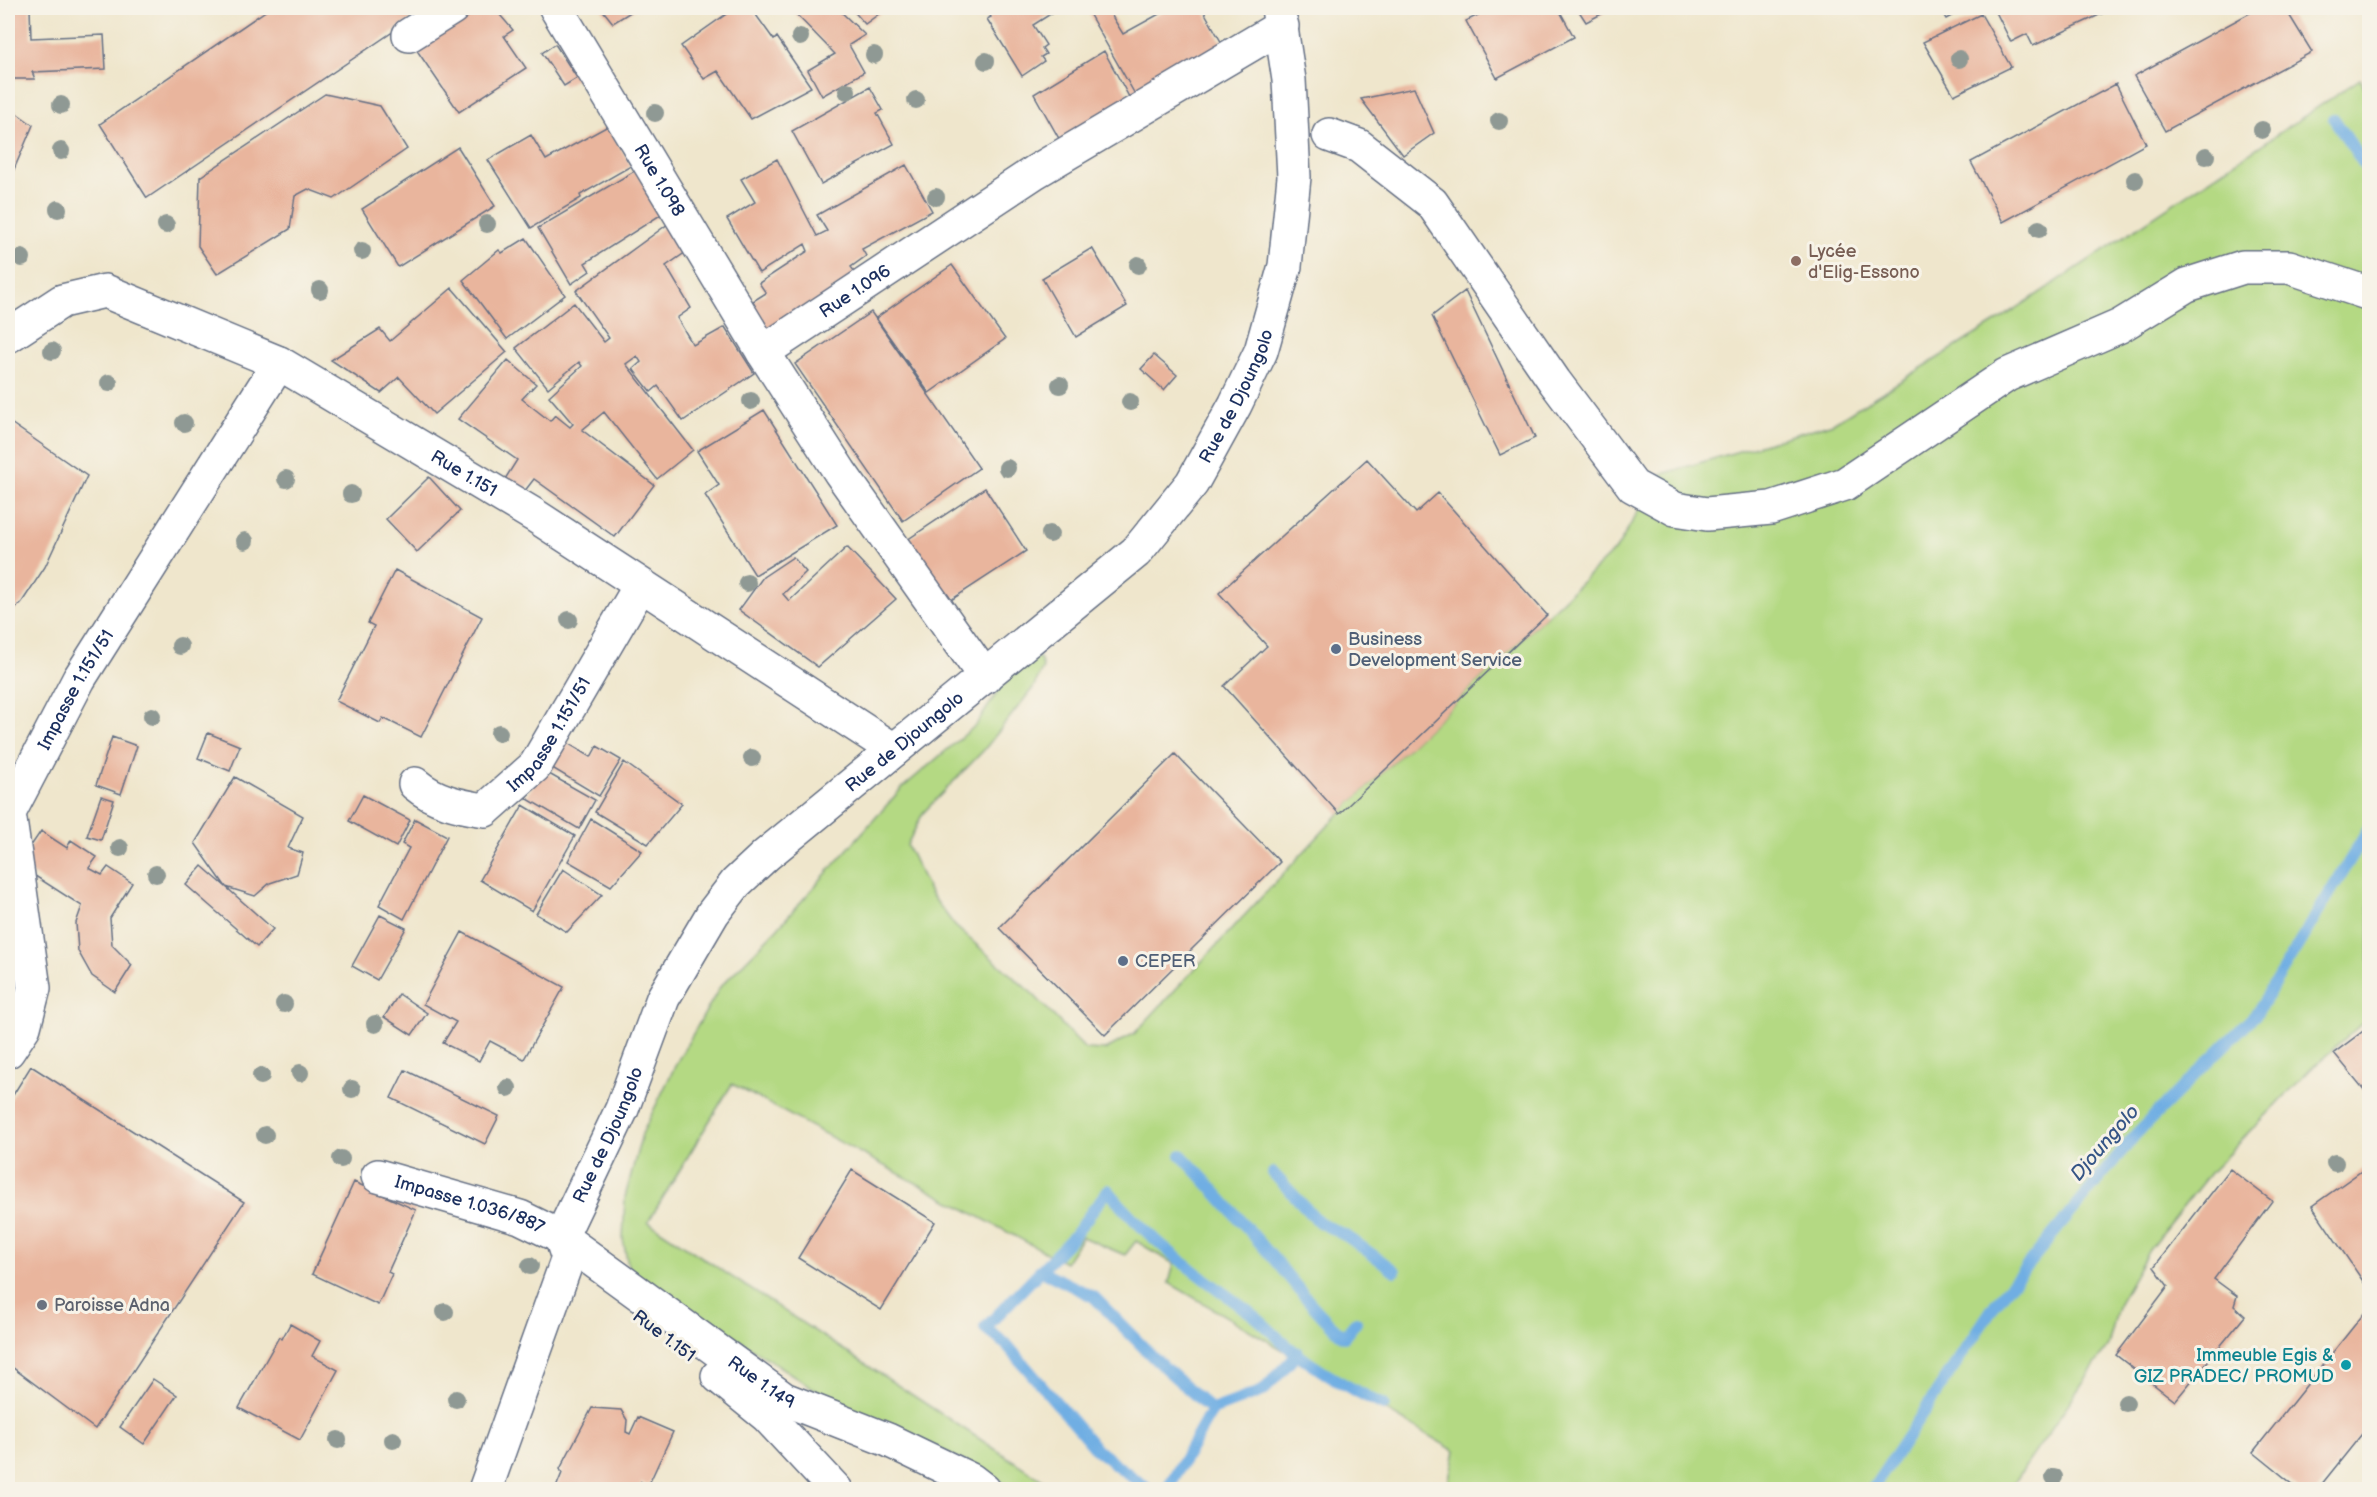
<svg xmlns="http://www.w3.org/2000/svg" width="2377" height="1497" viewBox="0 0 2377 1497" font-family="'Balsamiq Sans',sans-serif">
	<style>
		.green { fill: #b4d983; stroke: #688470; stroke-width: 1.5 }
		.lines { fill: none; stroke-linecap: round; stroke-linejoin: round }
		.stream { stroke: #70aee3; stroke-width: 12 }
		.building { fill: #e9b59d }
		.minor-casing { stroke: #656f84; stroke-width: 36 }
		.minor { stroke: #fff; stroke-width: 33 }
		.tree { fill: #8f9994 }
		.education-dot { fill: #8d6e63; stroke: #f7f3e8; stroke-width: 2 }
		.service-dot { fill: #5c6f8a; stroke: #f7f3e8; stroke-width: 2 }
		.worship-dot { fill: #6b7280; stroke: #f7f3e8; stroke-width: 2 }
		.culture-dot { fill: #0f9aa8; stroke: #f7f3e8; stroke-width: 2 }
		.labels { text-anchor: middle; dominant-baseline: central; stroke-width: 6; stroke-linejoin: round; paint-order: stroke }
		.street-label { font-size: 18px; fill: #1b2f5e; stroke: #f7f3e8 }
		.education-label { font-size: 18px; fill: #785e54; stroke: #f7f3e8; text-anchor: start }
		.service-label { font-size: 18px; fill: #4e5e75; stroke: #f7f3e8; text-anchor: start }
		.worship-label { font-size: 18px; fill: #5b616d; stroke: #f7f3e8; text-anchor: start }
		.culture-label { font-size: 18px; fill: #0d838f; stroke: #f7f3e8; text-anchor: end }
		.water-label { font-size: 20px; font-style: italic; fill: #355586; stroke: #f7f3e8 }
	</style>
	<rect width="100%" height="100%" fill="#f7f3e8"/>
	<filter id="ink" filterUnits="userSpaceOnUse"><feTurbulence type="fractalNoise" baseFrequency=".0167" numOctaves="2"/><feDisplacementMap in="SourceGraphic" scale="12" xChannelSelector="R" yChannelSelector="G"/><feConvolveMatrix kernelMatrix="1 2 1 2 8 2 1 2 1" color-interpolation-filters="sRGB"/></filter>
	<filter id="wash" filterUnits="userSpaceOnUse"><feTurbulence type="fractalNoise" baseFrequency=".008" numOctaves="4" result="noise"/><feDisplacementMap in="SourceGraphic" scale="24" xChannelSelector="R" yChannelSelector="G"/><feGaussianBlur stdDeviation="1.35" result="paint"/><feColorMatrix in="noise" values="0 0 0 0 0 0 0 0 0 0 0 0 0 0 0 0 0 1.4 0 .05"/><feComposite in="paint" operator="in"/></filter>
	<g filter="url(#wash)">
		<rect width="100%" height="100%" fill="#efe6cc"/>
		<path class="green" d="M 2360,79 L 2370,96 L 2369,1017 L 2310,1070 L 2210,1173 L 2149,1250 L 2119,1303 L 2108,1346 L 2010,1489 L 1447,1489 L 1455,1451 L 1169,1283 L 1174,1264 L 1136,1241 L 1125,1255 L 1082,1237 L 1065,1263 L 732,1084 L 648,1222 L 1056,1489 L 1015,1489 L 965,1462 L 827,1397 L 726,1332 L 661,1304 L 628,1266 L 623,1239 L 625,1197 L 642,1134 L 678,1060 L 720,987 L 776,930 L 901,789 L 976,725 L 1021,656 L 1040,658 L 1043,668 L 1033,688 L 984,750 L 923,813 L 907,845 L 930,893 L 955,926 L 1034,995 L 1085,1049 L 1105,1050 L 1135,1033 L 1339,814 L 1617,548 L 1659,475 L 1833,423 L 1999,320 Z"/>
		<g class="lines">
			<path class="stream" d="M 2334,119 L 2370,173
				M 1181,1155 C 1213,1188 1243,1223 1273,1258 C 1296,1285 1317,1314 1344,1337 L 1356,1322
				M 1273,1173 L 1319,1222 L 1348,1237 L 1395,1271
				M 1040,1270 L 1094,1297 L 1155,1359 L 1212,1410
				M 1149,1490 L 1097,1450 L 1007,1345 L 985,1328 L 1073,1237 L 1108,1190 C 1148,1241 1201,1276 1253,1315 C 1266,1325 1277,1338 1290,1348 C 1319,1372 1351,1389 1384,1405
				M 1167,1490 L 1212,1410 L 1263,1391 L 1298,1353
				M 1872,1490 L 1996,1303 L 2136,1134 L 2256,1014 L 2370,827"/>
		</g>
		<g id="blocks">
			<path class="building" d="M 8,8 L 30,8 L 31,38 L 104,35 L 106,69 L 32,72 L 35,79 L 8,79 Z
				M 270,8 L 428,8 L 147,198 L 100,124 Z
				M 482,8 L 494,8 L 513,30 L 504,36 L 526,68 L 459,112 L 416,49 Z
				M 601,8 L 637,8 L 613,23 Z
				M 735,8 L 751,8 L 774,40 L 777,37 L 811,87 L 751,119 L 718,71 L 704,79 L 681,46 Z
				M 790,8 L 837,8 L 865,35 L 849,45 L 864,72 L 822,96 L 808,70 L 835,54 Z
				M 851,8 L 887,8 L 865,24 Z
				M 985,8 L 1060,8 L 1033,25 L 1046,45 L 1042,48 L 1046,54 L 1041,57 L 1044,61 L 1022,76 L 987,19 L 991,17 Z
				M 1086,8 L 1107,8 L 1123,34 L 1170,8 L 1202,8 L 1224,47 L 1136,96 Z
				M 1492,8 L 1558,8 L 1574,37 L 1497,78 L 1466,21 Z
				M 1577,8 L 1613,8 L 1586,22 Z
				M 1939,8 L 1966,8 L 1946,19 Z
				M 1994,8 L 2114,8 L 2033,46 L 2027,34 L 2011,42 Z
				M 2259,8 L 2285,8 L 2312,52 L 2165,131 L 2134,76 Z
				M 1981,14 L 2011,67 L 1954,95 L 1923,42 Z
				M 555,44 L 577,78 L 564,86 L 542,53 Z
				M 1104,51 L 1135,108 L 1061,142 L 1034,94 Z
				M 2116,84 L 2146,144 L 2003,222 L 1971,162 Z
				M 870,87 L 883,110 L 877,113 L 894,144 L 821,184 L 792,131 Z
				M 1414,88 L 1434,133 L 1403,155 L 1361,99 Z
				M 325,94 L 380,106 L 407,149 L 334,199 L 308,189 L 295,196 L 290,229 L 217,274 L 198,246 L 200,177 Z
				M 8,107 L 33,125 L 9,181 L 8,180 Z
				M 608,126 L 631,166 L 580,195 L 581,198 L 531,228 L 488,160 L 531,135 L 546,160 Z
				M 458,147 L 495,206 L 398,267 L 362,209 Z
				M 777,159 L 817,236 L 827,231 L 817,215 L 906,165 L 932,211 L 862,249 L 866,256 L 851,267 L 858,276 L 771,333 L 750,303 L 766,293 L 759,283 L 808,251 L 805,244 L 759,273 L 727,219 L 755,202 L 741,179 Z
				M 636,170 L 662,214 L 585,263 L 590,271 L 571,284 L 538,228 Z
				M 668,224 L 686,252 L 666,266 L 691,308 L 677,318 L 693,345 L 725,327 L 754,373 L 683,421 L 658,386 L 651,392 L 633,369 L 641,362 L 637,356 L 626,364 L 693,450 L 657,479 L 604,412 L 582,430 L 654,485 L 615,537 L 534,479 L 524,492 L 505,479 L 517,460 L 458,419 L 508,360 L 536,384 L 522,399 L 550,421 L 555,415 L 570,427 L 573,424 L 549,396 L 582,366 L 579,362 L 548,388 L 516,348 L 574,303 L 604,342 L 609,338 L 576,291 Z
				M 526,238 L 565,295 L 507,339 L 463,280 L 499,250 L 502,253 Z
				M 1092,248 L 1127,306 L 1076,337 L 1042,278 Z
				M 952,265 L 1005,339 L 929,393 L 876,318 Z
				M 452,288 L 507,352 L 434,414 L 399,377 L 381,393 L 331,360 L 380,329 L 390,341 Z
				M 1465,291 L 1535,438 L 1500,455 L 1432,316 Z
				M 871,312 L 979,468 L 903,521 L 795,364 Z
				M 1154,355 L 1177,375 L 1164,390 L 1141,369 Z
				M 764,410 L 837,525 L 755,575 L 705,495 L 719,485 L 697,451 Z
				M 8,421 L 87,476 L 45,567 L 22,602 L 8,616 Z
				M 1367,459 L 1416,513 L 1438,493 L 1547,615 L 1339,814 L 1224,686 L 1267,646 L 1219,593 Z
				M 429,477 L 460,511 L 417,552 L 386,519 Z
				M 985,488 L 1026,551 L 948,602 L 907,540 Z
				M 847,547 L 896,599 L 818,667 L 739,610 L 763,577 L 793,557 L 806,572 L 783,594 L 789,601 Z
				M 395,570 L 482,617 L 421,737 L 383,718 L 380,723 L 336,701 L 374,626 L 368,623 Z
				M 208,733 L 240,746 L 230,771 L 198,758 Z
				M 112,737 L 137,746 L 121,794 L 96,785 Z
				M 564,741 L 591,757 L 597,746 L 621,760 L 599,796 L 549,766 Z
				M 1175,754 L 1280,862 L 1105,1035 L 999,928 Z
				M 624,762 L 682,804 L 648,844 L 595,812 Z
				M 542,770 L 595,800 L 579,829 L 526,798 Z
				M 235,777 L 303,816 L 288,848 L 303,853 L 297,874 L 270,883 L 255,896 L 226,887 L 273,929 L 257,947 L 186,885 L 202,866 L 226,887 L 195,843 Z
				M 363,795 L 410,820 L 396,847 L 349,821 Z
				M 101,796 L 114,800 L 101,840 L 87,836 Z
				M 523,805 L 575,836 L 532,911 L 480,880 Z
				M 415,819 L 447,836 L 404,919 L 379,905 L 409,848 L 402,844 Z
				M 591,819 L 642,851 L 611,886 L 568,861 Z
				M 41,831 L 67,848 L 71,840 L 97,857 L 89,868 L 102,875 L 108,867 L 132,883 L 110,918 L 112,945 L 132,965 L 115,992 L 92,976 L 78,951 L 76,923 L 82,906 L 18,865 Z
				M 563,869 L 602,895 L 567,932 L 536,914 Z
				M 380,915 L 406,928 L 377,980 L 352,966 Z
				M 462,932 L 564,987 L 524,1059 L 490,1041 L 479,1061 L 443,1043 L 456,1022 L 423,1004 Z
				M 399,994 L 427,1013 L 412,1035 L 384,1017 Z
				M 2370,1026 L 2370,1097 L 2334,1053 Z
				M 31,1066 L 244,1202 L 95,1429 L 8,1364 L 8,1103 Z
				M 405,1070 L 499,1116 L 485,1144 L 391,1098 Z
				M 2370,1165 L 2370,1286 L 2367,1287 L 2312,1206 Z
				M 2230,1169 L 2272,1201 L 2214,1279 L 2237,1296 L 2234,1306 L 2245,1316 L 2175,1401 L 2116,1355 L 2168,1286 L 2154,1267 Z
				M 852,1170 L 935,1222 L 881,1310 L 798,1258 Z
				M 354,1182 L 416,1210 L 388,1272 L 392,1274 L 378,1305 L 312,1274 Z
				M 2370,1306 L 2370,1424 L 2317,1490 L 2300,1490 L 2253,1452 Z
				M 290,1324 L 320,1341 L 312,1356 L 338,1370 L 300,1440 L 239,1408 L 279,1337 L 282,1339 Z
				M 153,1379 L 177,1395 L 144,1444 L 120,1427 Z
				M 592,1408 L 621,1410 L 627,1420 L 626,1432 L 630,1434 L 638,1417 L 673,1432 L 648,1486 L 641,1482 L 642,1490 L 555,1490 L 562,1473 L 560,1469 Z"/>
		</g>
	</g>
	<g filter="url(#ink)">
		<use href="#blocks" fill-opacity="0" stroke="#656f84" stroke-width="1.5"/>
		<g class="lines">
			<g class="minor-casing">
				<g id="minor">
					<path id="s1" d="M 556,8 L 763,352"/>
					<path d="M 409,35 L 452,8"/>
					<path d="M 1329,135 L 1359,146 L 1432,203 L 1555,382 L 1633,486 L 1675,509 L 1707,514 L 1771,508 L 1845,484 L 2007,375 L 2120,326 L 2187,285 L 2243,267 L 2289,267 L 2370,294"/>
					<path id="s2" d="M 10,335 L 62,301 L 105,291 L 279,363 L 534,515 L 894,750"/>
					<path id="s3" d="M 985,677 L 840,472 L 763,352 L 1035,172 L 1282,26"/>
					<path id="s4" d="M 415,784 C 435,801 459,806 485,810 L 535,766 L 640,586"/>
					<path id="s5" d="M 8,1051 L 24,1027 L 34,988 L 9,813 L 79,679 L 279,363"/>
					<path id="s6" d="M 378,1176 L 520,1217 L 561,1237 L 784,1399 L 888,1440 L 971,1480 L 984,1490"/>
					<path d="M 718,1376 L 767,1416 L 836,1490"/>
					<path id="s7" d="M 485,1490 L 568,1258 L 561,1237 L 622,1109 L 663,998 L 713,913 L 736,883 L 766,855 L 1136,552 L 1192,483 L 1235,405 L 1261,351 L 1285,266 L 1294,177 L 1289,80 L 1278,8"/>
				</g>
			</g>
			<use href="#minor" class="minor"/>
		</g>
		<g class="tree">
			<circle cx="800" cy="37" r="9"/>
			<circle cx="874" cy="55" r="9"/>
			<circle cx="1959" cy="59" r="9"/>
			<circle cx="986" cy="61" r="9"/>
			<circle cx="847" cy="91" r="9"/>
			<circle cx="916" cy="100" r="9"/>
			<circle cx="61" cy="105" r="9"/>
			<circle cx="655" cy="113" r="9"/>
			<circle cx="1499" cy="121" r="9"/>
			<circle cx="2262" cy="130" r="9"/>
			<circle cx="61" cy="151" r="9"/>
			<circle cx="2206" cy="156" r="9"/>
			<circle cx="2135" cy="180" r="9"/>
			<circle cx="936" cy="197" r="9"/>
			<circle cx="58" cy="209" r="9"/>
			<circle cx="487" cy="224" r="9"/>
			<circle cx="166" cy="225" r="9"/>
			<circle cx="2039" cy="229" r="9"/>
			<circle cx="362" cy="251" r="9"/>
			<circle cx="22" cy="258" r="9"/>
			<circle cx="1138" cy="265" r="9"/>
			<circle cx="320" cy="290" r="9"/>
			<circle cx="52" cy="351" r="9"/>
			<circle cx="109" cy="383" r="9"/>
			<circle cx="1060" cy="385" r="9"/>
			<circle cx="751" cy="401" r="9"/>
			<circle cx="1130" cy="402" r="9"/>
			<circle cx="184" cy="423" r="9"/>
			<circle cx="1007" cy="468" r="9"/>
			<circle cx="286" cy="479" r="9"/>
			<circle cx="351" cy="494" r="9"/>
			<circle cx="1050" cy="534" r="9"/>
			<circle cx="245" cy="541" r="9"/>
			<circle cx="747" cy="583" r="9"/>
			<circle cx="569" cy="620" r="9"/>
			<circle cx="180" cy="646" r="9"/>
			<circle cx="152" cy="716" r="9"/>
			<circle cx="499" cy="733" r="9"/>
			<circle cx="752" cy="758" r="9"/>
			<circle cx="120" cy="848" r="9"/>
			<circle cx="156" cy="874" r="9"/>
			<circle cx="284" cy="1004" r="9"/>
			<circle cx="375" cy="1024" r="9"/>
			<circle cx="300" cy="1073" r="9"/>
			<circle cx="261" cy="1076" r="9"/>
			<circle cx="508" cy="1088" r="9"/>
			<circle cx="352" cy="1089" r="9"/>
			<circle cx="265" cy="1135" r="9"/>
			<circle cx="341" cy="1159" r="9"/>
			<circle cx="2335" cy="1163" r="9"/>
			<circle cx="530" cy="1266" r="9"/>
			<circle cx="445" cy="1312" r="9"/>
			<circle cx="456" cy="1399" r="9"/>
			<circle cx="2126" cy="1403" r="9"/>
			<circle cx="338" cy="1440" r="9"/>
			<circle cx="393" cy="1440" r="9"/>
			<circle cx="2054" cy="1477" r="9"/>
		</g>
	</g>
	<circle class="education-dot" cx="1796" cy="261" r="6"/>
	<g class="service-dot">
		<circle cx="1336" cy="649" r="6"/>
		<circle cx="1123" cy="961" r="6"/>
	</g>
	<circle class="worship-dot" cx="42" cy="1305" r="6"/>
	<circle class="culture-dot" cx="2346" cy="1365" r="6"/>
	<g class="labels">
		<g class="street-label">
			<text stroke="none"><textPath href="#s1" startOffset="201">Rue 1.098</textPath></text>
			<text stroke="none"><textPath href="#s3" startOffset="504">Rue 1.096</textPath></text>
			<text stroke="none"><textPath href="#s7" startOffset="1371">Rue de Djoungolo</textPath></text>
			<text stroke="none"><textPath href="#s2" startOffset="510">Rue 1.151</textPath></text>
			<text stroke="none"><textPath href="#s5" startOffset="386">Impasse 1.151/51</textPath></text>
			<text stroke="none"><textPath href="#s4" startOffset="176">Impasse 1.151/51</textPath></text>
			<text stroke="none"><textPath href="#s7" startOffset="885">Rue de Djoungolo</textPath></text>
			<text stroke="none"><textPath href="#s7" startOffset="381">Rue de Djoungolo</textPath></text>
			<text stroke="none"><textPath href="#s6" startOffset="96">Impasse 1.036/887</textPath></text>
			<text transform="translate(664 1336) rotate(37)">Rue 1.151</text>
			<text stroke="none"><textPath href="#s6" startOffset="441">Rue 1.149</textPath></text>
		</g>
		<g class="education-label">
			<text x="1808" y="251">Lycée<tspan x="1808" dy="21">d'Elig-Essono</tspan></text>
		</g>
		<g class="service-label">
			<text x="1348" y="639">Business<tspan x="1348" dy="21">Development Service</tspan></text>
			<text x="1135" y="961">CEPER</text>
		</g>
		<g class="worship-label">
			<text x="54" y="1305">Paroisse Adna</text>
		</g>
		<g class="culture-label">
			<text x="2334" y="1355">Immeuble Egis &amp;<tspan x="2334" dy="21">GIZ PRADEC/ PROMUD</tspan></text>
		</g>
		<g class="water-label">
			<text transform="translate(2105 1143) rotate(-49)">Djoungolo</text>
		</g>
	</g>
	<rect width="2377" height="1497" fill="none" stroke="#f7f3e8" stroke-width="30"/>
</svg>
